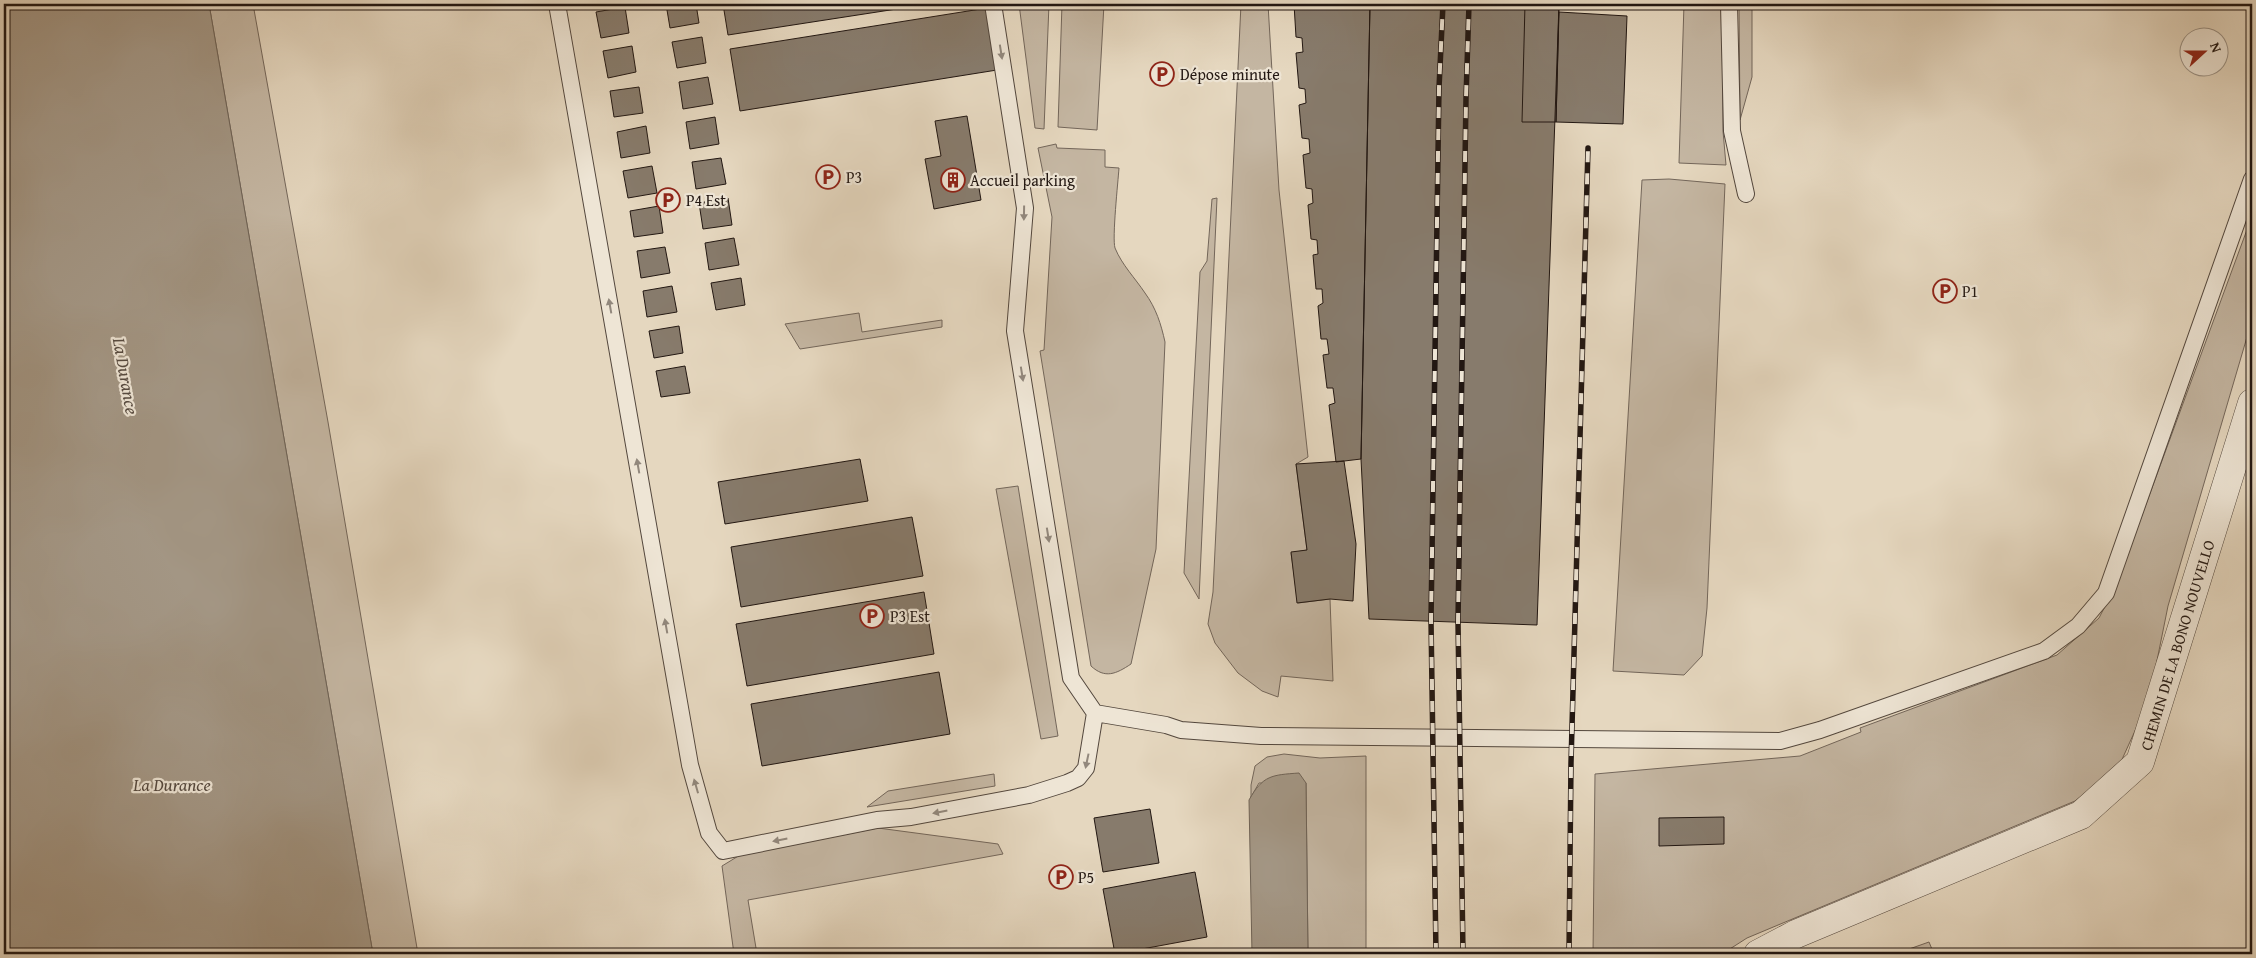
<svg xmlns="http://www.w3.org/2000/svg" width="2256" height="958" viewBox="0 0 2256 958" font-family="'Gentium Book Plus',serif">
	<style>
		.green { fill: #c4b6a2; stroke: #73665a }
		.water { fill: #a39684; stroke: #6f6356 }
		.building { fill: #877b6c; stroke: #221712 }
		.lines { fill: none; stroke-linecap: round; stroke-linejoin: round }
		.lane-casing { stroke: #53473d; stroke-width: 18 }
		.street-casing { stroke: #53473d; stroke-width: 29 }
		.lane { stroke: #eee5d5; stroke-width: 16 }
		.street { stroke: #eee5d5; stroke-width: 28 }
		.rail-casing { stroke: #221712; stroke-width: 5.5 }
		.rail { stroke: #eee5d5; stroke-width: 4; stroke-dasharray: 11; stroke-linecap: butt }
		.oneway { fill: #92887d }
		.labels { text-anchor: middle; dominant-baseline: central; stroke-width: 4.5; stroke-linejoin: round; paint-order: stroke }
		.poi-label { font-size: 16px; fill: #221712; stroke: #eee5d5; text-anchor: start }
		.street-label { font-size: 16px; fill: #221712; stroke: #eee5d5 }
		.water-label { font-size: 18px; font-style: italic; fill: #564a40; stroke: #eee5d5 }
	</style>
	<rect width="100%" height="100%" fill="#e5d7bf"/>
	<filter id="stains"><feTurbulence type="fractalNoise" baseFrequency=".004" numOctaves="4"/><feColorMatrix values="0 0 0 0 .2 0 0 0 0 .09 0 0 0 0 .02 0 0 0 .5 -.17"/></filter>
	<radialGradient id="worn" r=".72"><stop offset=".6" stop-color="#630" stop-opacity="0"/><stop offset="1" stop-color="#630" stop-opacity=".3"/></radialGradient>
	<path class="green" d="M 209,4 L 253,4 L 328,422 L 418,954 L 373,954 Z
		M 1019,4 L 1049,4 L 1044,129 L 1035,128 Z
		M 1062,4 L 1104,4 L 1097,130 L 1058,127 Z
		M 1241,4 L 1268,4 L 1279,190 L 1308,457 L 1296,464 L 1307,550 L 1291,553 L 1298,603 L 1330,599 L 1333,681 L 1281,676 L 1278,697 L 1262,691 L 1238,673 L 1215,643 L 1208,624 L 1213,592 Z
		M 1684,4 L 1722,4 L 1723,131 L 1726,165 L 1679,163 Z
		M 1739,4 L 1752,4 L 1752,77 L 1740,120 Z
		M 1056,144 L 1057,148 L 1105,150 L 1105,167 L 1119,168 C 1118,182 1112,238 1115,248 C 1122,265 1135,278 1145,293 C 1156,308 1161,324 1165,342 L 1156,549 L 1131,664 C 1116,674 1105,679 1091,666 L 1040,351 L 1044,350 L 1052,217 L 1038,148 Z
		M 1669,179 L 1725,184 L 1707,608 L 1702,656 L 1684,675 L 1613,671 L 1642,180 Z
		M 1217,198 L 1199,599 L 1184,573 L 1200,272 L 1207,261 L 1212,199 Z
		M 2252,216 L 2252,320 L 2168,606 L 2149,700 L 2119,766 L 2075,801 L 1747,938 L 1722,954 L 1593,954 L 1595,774 L 1800,756 L 1861,732 L 1860,728 L 2057,655 L 2099,618 L 2117,583 Z
		M 859,313 L 862,332 L 942,320 L 942,327 L 800,349 L 785,324 Z
		M 1018,486 L 1058,736 L 1041,739 L 996,489 Z
		M 1284,754 L 1320,758 L 1366,756 L 1366,954 L 1308,954 L 1306,783 L 1259,783 L 1251,797 L 1251,785 L 1255,766 L 1267,757 Z
		M 994,774 L 995,786 L 867,807 L 888,791 Z
		M 878,828 L 998,844 L 1003,854 L 748,900 L 757,954 L 734,954 L 722,866 L 740,855 Z
		M 1929,942 L 1934,954 L 1895,954 Z"/>
	<path class="water" d="M 4,4 L 209,4 L 373,954 L 4,954 Z
		M 1299,773 L 1306,783 L 1308,954 L 1252,954 L 1249,800 C 1263,775 1272,775 1299,773 Z"/>
	<path class="building" d="M 666,4 L 696,4 L 699,23 L 670,28 Z
		M 723,4 L 929,4 L 728,35 Z
		M 1294,4 L 1370,4 L 1361,459 L 1336,462 L 1329,405 L 1335,403 L 1333,388 L 1327,388 L 1323,355 L 1329,354 L 1328,346 L 1327,339 L 1321,339 L 1318,306 L 1323,303 L 1322,289 L 1316,289 L 1313,255 L 1318,254 L 1317,240 L 1311,239 L 1308,205 L 1313,203 L 1312,189 L 1306,188 L 1303,155 L 1310,153 L 1309,139 L 1302,138 L 1299,105 L 1306,103 L 1305,89 L 1299,88 L 1296,53 L 1303,52 L 1302,38 L 1296,37 Z
		M 1370,4 L 1559,4 L 1537,625 L 1369,619 L 1361,459 Z
		M 1525,4 L 1559,4 L 1556,122 L 1522,122 Z
		M 625,7 L 629,33 L 601,38 L 596,12 Z
		M 987,8 L 997,70 L 740,111 L 730,49 Z
		M 1559,12 L 1627,16 L 1623,124 L 1556,122 Z
		M 702,37 L 706,63 L 677,68 L 672,42 Z
		M 632,46 L 636,72 L 608,78 L 603,51 Z
		M 708,77 L 713,104 L 683,109 L 679,82 Z
		M 639,87 L 643,113 L 614,117 L 610,91 Z
		M 967,116 L 981,200 L 934,209 L 925,159 L 941,156 L 935,121 Z
		M 715,117 L 719,144 L 690,149 L 686,122 Z
		M 646,126 L 650,153 L 621,158 L 617,132 Z
		M 721,158 L 726,184 L 696,189 L 692,162 Z
		M 652,166 L 657,193 L 628,198 L 623,171 Z
		M 728,198 L 732,225 L 703,229 L 699,203 Z
		M 659,206 L 663,233 L 634,237 L 630,211 Z
		M 734,238 L 739,265 L 709,270 L 705,243 Z
		M 665,247 L 670,273 L 641,278 L 637,251 Z
		M 741,278 L 745,305 L 716,310 L 711,283 Z
		M 672,286 L 677,312 L 647,317 L 643,291 Z
		M 679,326 L 683,353 L 654,358 L 649,331 Z
		M 685,366 L 690,393 L 661,397 L 656,371 Z
		M 860,459 L 868,501 L 725,524 L 718,482 Z
		M 1344,461 L 1356,544 L 1353,601 L 1330,599 L 1297,603 L 1291,552 L 1307,550 L 1296,464 Z
		M 912,517 L 923,576 L 741,607 L 731,547 Z
		M 924,592 L 934,654 L 747,686 L 736,624 Z
		M 939,672 L 950,734 L 762,766 L 751,704 Z
		M 1150,809 L 1159,863 L 1103,872 L 1094,818 Z
		M 1724,817 L 1724,844 L 1659,846 L 1659,818 Z
		M 1195,872 L 1207,937 L 1115,954 L 1103,889 Z"/>
	<g class="lines">
		<g class="lane-casing">
			<path id="lane" d="M 557,4 L 690,765 L 709,833 L 723,851 L 877,820 L 911,817 L 1029,795 L 1067,783 L 1078,778 L 1086,768 L 1095,713
				M 993,4 L 1025,208 L 1015,331 L 1071,678 L 1095,713 L 1166,725 L 1181,730 L 1261,736 L 1780,741 L 1820,730 L 2044,651 L 2078,626 L 2106,593 L 2252,179
				M 1729,4 L 1732,131 L 1746,194"/>
		</g>
		<g class="street-casing">
			<path id="street" d="M 1758,954 L 1796,934 L 2081,815 L 2140,762 L 2252,403"/>
		</g>
		<use href="#lane" class="lane"/>
		<use href="#street" class="street"/>
		<g class="rail-casing">
			<path id="rail" d="M 1436,954 L 1431,620 L 1439,88 L 1443,4
				M 1463,954 L 1458,622 L 1466,98 L 1469,4
				M 1569,954 L 1571,763 L 1588,148"/>
		</g>
		<use href="#rail" class="rail"/>
	</g>
	<defs><path id="oneway-solid" d="M-6-.8H1V-3.2L6.5 0L1 3.2V.8H-6Z" transform="scale(1.25)"/></defs>
	<g class="oneway">
		<use href="#oneway-solid" transform="translate(1001 52) rotate(81)"/>
		<use href="#oneway-solid" transform="translate(1024 213) rotate(91)"/>
		<use href="#oneway-solid" transform="translate(610 306) rotate(-100)"/>
		<use href="#oneway-solid" transform="translate(1022 374) rotate(81)"/>
		<use href="#oneway-solid" transform="translate(638 466) rotate(-100)"/>
		<use href="#oneway-solid" transform="translate(1048 535) rotate(81)"/>
		<use href="#oneway-solid" transform="translate(666 626) rotate(-100)"/>
		<use href="#oneway-solid" transform="translate(1087 761) rotate(102)"/>
		<use href="#oneway-solid" transform="translate(696 786) rotate(-106)"/>
		<use href="#oneway-solid" transform="translate(940 812) rotate(169)"/>
		<use href="#oneway-solid" transform="translate(780 840) rotate(169)"/>
	</g>
	<defs>
		<g id="parking-ring" transform="scale(1.25)"><circle r="9.5" fill="#eee5d5" stroke="#8f2418" stroke-width="1.5"/><path d="M-3.5-5.5H1a3.5 3.5 0 0 1 0 7H-1V5.5H-3.5ZM-1-3.4V-.6H.8a1.4 1.4 0 0 0 0-2.8Z" fill="#8f2418"/></g>
		<g id="building-ring" transform="scale(1.25)"><circle r="9.5" fill="#eee5d5" stroke="#8f2418" stroke-width="1.5"/><path d="M-4-6H4V6H1V3H-1V6H-4ZM-2.5-4.3h1.7v1.8h-1.7ZM.8-4.3h1.7v1.8H.8ZM-2.5-1h1.7V.8h-1.7ZM.8-1h1.7V.8H.8Z" fill="#8f2418"/></g>
	</defs>
	<g fill-rule="evenodd">
		<use href="#parking-ring" x="1162" y="74"/>
		<use href="#parking-ring" x="828" y="177"/>
		<use href="#building-ring" x="953" y="180"/>
		<use href="#parking-ring" x="668" y="200"/>
		<use href="#parking-ring" x="1945" y="291"/>
		<use href="#parking-ring" x="872" y="616"/>
		<use href="#parking-ring" x="1061" y="877"/>
	</g>
	<g class="labels">
		<g class="poi-label">
			<text x="1180" y="74">Dépose minute</text>
			<text x="846" y="177">P3</text>
			<text x="970" y="180">Accueil parking</text>
			<text x="686" y="200">P4 Est</text>
			<text x="1962" y="291">P1</text>
			<text x="890" y="616">P3 Est</text>
			<text x="1078" y="877">P5</text>
		</g>
		<g class="street-label">
			<text transform="translate(2177 645) rotate(-73)">CHEMIN DE LA BONO NOUVELLO</text>
		</g>
		<g class="water-label">
			<text transform="translate(126 376) rotate(80)">La Durance</text>
			<text x="172" y="784">La Durance</text>
		</g>
	</g>
	<rect width="2256" height="958" fill="none" stroke="#e5d7bf" stroke-width="20"/>
	<rect x="5" y="5" width="2246" height="948" fill="none" stroke="#221712" stroke-width="2.5"/>
	<rect x="10" y="10" width="2236" height="938" fill="none" stroke="#221712"/>
	<g transform="translate(2204 52) rotate(69)"><circle r="24" fill="#eee5d5" stroke="#9c9387"/>
	<path d="M0-4L9 19L0 12L-9 19Z" fill="#8f2418"/>
	<text y="-8" font-size="14" font-weight="bold" text-anchor="middle" fill="#221712">N</text>
	</g>
	<rect width="100%" height="100%" filter="url(#stains)"/>
	<rect width="100%" height="100%" fill="url(#worn)"/>
</svg>
